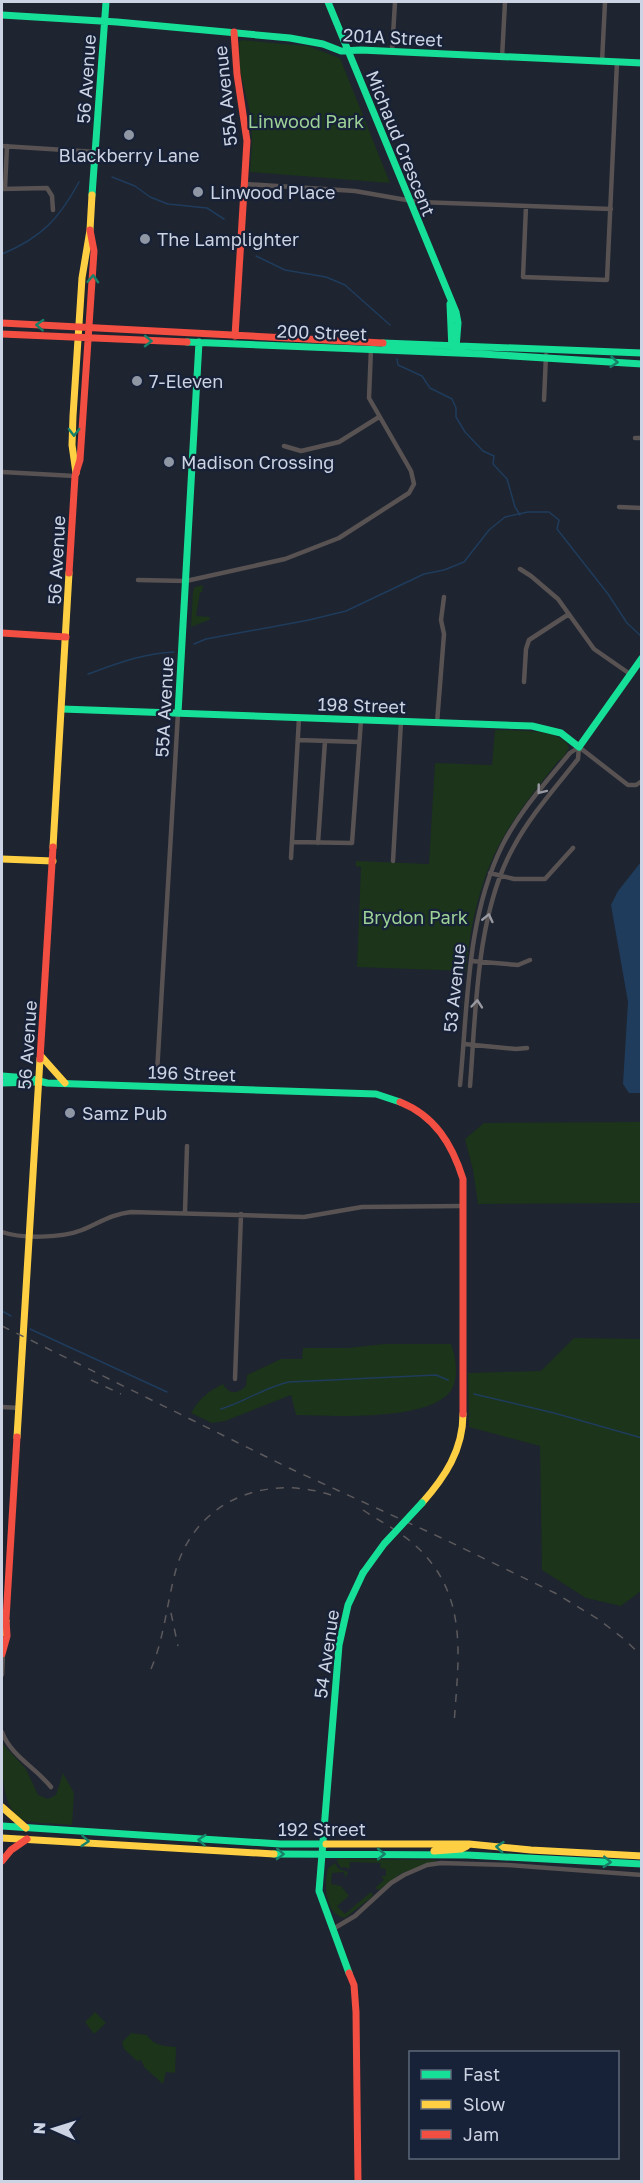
<svg xmlns="http://www.w3.org/2000/svg" width="643" height="2183" viewBox="0 0 643 2183" font-family="'Golos Text',sans-serif">
	<style>
		.green { fill: #1b341a }
		.water { fill: #1f3c5c }
		.lines { fill: none; stroke-linecap: round; stroke-linejoin: round }
		.stream { stroke: #1f3c5c; stroke-width: 1.5 }
		.street { stroke: #585252; stroke-width: 4.5 }
		.fast { stroke: #16e098; stroke-width: 7 }
		.slow { stroke: #ffcf43; stroke-width: 7 }
		.jam { stroke: #f24e42; stroke-width: 7 }
		.rail { stroke: #5c5a5d; stroke-width: 1.5; stroke-dasharray: 8 8; stroke-linecap: butt }
		.fast-bridge { stroke: #16e098; stroke-width: 7 }
		.oneway { stroke: #168068 }
		.oneway2 { stroke: #9899a1 }
		.poi-dot { fill: #8f96a4; stroke: #172137; stroke-width: 2 }
		.labels { text-anchor: middle; dominant-baseline: central; stroke-width: 4.5; stroke-linejoin: round; paint-order: stroke }
		.street-label { font-size: 18px; fill: #ccd3e2; stroke: #172137 }
		.park-label { font-size: 18px; fill: #9dd296; stroke: #172137 }
		.poi-label { font-size: 18px; fill: #ccd3e2; stroke: #172137; text-anchor: start }
	</style>
	<rect width="100%" height="100%" fill="#1e2430"/>
	<path class="green" d="M 241,40 L 308,46 L 340,58 L 390,183 L 250,172 L 252,142 L 250,112 L 240,71 L 239,43 Z
		M 203,585 L 202,592 L 200,592 L 196,616 L 210,617 L 209,620 L 191,627 L 193,591 L 195,587 Z
		M 495,730 C 512,731 564,728 569,748 L 563,758 L 559,760 C 541,783 522,806 507,831 C 481,874 471,921 466,971 L 357,967 L 361,867 L 356,866 L 356,861 L 429,864 L 435,763 L 492,765 Z
		M 641,1122 L 641,1203 L 478,1204 L 473,1170 L 465,1139 L 484,1123 Z
		M 574,1338 L 641,1339 L 641,1591 L 621,1606 L 586,1598 L 542,1570 L 540,1446 L 469,1427 L 468,1373 L 541,1371 Z
		M 384,1344 L 451,1344 C 456,1357 460,1380 449,1393 C 425,1421 332,1416 296,1415 L 291,1395 L 225,1421 L 212,1423 L 191,1413 C 200,1398 207,1392 223,1384 C 229,1395 238,1394 246,1386 L 247,1375 L 281,1359 L 302,1359 L 303,1348 L 348,1348 Z
		M 2,1743 L 26,1769 L 38,1795 L 48,1799 L 56,1795 L 63,1773 L 74,1793 L 72,1825 C 57,1823 39,1825 24,1820 C 0,1810 2,1766 2,1743 Z
		M 339,1859 L 438,1860 L 400,1874 L 379,1890 L 375,1888 L 384,1880 L 381,1876 L 386,1876 L 386,1869 L 380,1868 L 381,1863 L 350,1862 L 349,1869 L 345,1867 L 341,1868 L 336,1860 Z
		M 335,1863 L 339,1869 L 348,1872 L 345,1878 L 344,1872 L 332,1873 L 331,1884 L 341,1886 L 349,1896 L 337,1906 L 345,1914 L 371,1892 L 373,1896 L 345,1918 C 324,1914 324,1885 328,1868 Z
		M 95,2012 L 106,2023 L 94,2034 L 85,2022 Z
		M 131,2033 L 147,2035 C 154,2046 164,2046 176,2047 L 175,2073 L 166,2072 L 163,2084 L 145,2068 L 141,2060 L 137,2061 L 124,2049 L 122,2042 Z"/>
	<path class="water" d="M 641,862 L 641,1093 L 629,1093 L 623,1084 L 628,1002 L 611,905 L 618,891 Z"/>
	<g class="lines">
		<path class="stream" d="M 112,177 L 135,186 L 150,197 L 168,204 L 207,208 L 224,219
			M 2,254 C 41,238 59,219 79,182
			M 256,256 L 285,270 L 326,277 L 345,285 L 390,325
			M 397,359 L 398,365 L 422,376 L 430,388 L 452,399 L 456,408 L 456,417 L 465,432 L 483,451 L 494,456 L 493,464 L 507,479 L 515,507 L 520,515
			M 194,644 L 206,639 L 309,620 L 346,611 L 424,574 L 444,570 L 464,562 L 489,530 L 505,517 L 528,512 L 549,512 L 559,520 L 557,529 L 608,594 L 627,623 L 642,637
			M 88,674 C 116,664 144,653 174,652
			M 2,1311 L 11,1316
			M 30,1329 L 167,1392
			M 474,1394 L 554,1413 L 642,1438
			M 221,1409 C 245,1402 265,1387 289,1382 L 436,1375 L 448,1380"/>
		<path class="street" d="M 392,52 L 395,2
			M 502,58 L 505,2
			M 602,62 L 605,2
			M 2,146 L 96,152
			M 245,184 L 355,191 L 418,202 L 611,209
			M 5,188 L 7,146
			M 2,189 L 47,188 L 52,196 L 53,210
			M 526,206 L 523,277 L 607,280 L 617,62
			M 544,400 L 546,355
			M 635,438 L 642,438
			M 284,446 L 301,451 L 339,442 L 379,417
			M 2,472 L 75,476
			M 619,507 L 642,508
			M 520,569 L 531,576 L 558,599 L 594,649 L 630,674
			M 138,580 L 186,581 L 285,559 L 339,538 L 409,493 L 414,484 L 411,471 L 369,398 L 371,348
			M 524,682 L 526,649 L 529,640 L 569,614
			M 437,723 L 444,634 L 441,620 L 444,597
			M 298,740 L 359,742
			M 579,747 L 628,785 L 636,785 L 642,781
			M 292,842 L 352,843 L 361,720
			M 318,843 L 325,741
			M 291,858 L 299,718
			M 393,861 L 401,721
			M 490,873 L 514,879 L 545,879 L 573,848
			M 471,961 L 518,965 L 530,960
			M 464,1044 L 516,1049 L 527,1048
			M 157,1073 L 178,713
			M 460,1085 C 468,1005 466,920 502,846 C 519,812 546,782 570,753 L 579,747
			M 470,1086 C 476,1011 476,915 513,848 C 530,816 555,788 578,759 L 579,747
			M 185,1212 L 187,1146
			M 2,1232 C 22,1239 62,1238 82,1230 C 99,1223 112,1214 131,1212 L 304,1217 L 362,1207 L 463,1206
			M 235,1379 L 241,1214
			M 2,1407 L 20,1408
			M 2,1675 L 3,1654
			M 2,1732 C 11,1756 35,1767 51,1787
			M 333,1929 L 355,1916 L 391,1883 L 404,1875 L 427,1865 L 441,1863 L 507,1865 L 642,1875"/>
		<path class="fast" d="M 328,2 L 456,312 L 458,323 L 456,348
			M 2,15 L 117,22 L 290,38 L 323,44 L 341,51 L 361,50 L 642,63
			M 92,195 L 106,2
			M 450,304 L 452,350
			M 187,342 L 482,354 L 642,364
			M 383,343 L 642,353
			M 62,709 L 532,726 L 561,733 L 579,747 L 642,658
			M 178,713 L 199,342
			M 2,1076 L 28,1078 L 47,1083 L 376,1094 L 400,1102
			M 2,1083 L 37,1082
			M 2,1826 L 280,1844 L 326,1844
			M 274,1854 L 467,1855 L 642,1864
			M 349,1973 L 319,1891 L 339,1645 L 348,1605 L 363,1573"/>
		<path class="slow" d="M 76,473 L 72,445 L 73,416 L 82,278 L 90,230 L 92,195
			M 53,847 L 69,573
			M 2,859 L 53,861
			M 41,1056 L 65,1083
			M 17,1437 L 40,1059
			M 422,1503 C 445,1477 463,1450 463,1414
			M 2,1633 L 6,1621
			M 2,1807 L 26,1828
			M 2,1838 L 274,1854
			M 326,1844 L 469,1844 L 531,1850 L 642,1856
			M 434,1851 L 461,1849 L 467,1846"/>
		<path class="jam" d="M 234,32 L 237,74 L 247,141 L 235,336
			M 2,323 L 383,343
			M 2,334 L 187,342
			M 69,573 L 75,476 L 80,460 L 94,251 L 90,230
			M 2,633 L 66,637
			M 40,1059 L 53,847
			M 400,1102 C 435,1116 452,1144 463,1179 L 463,1414
			M 2,1654 L 7,1636 L 6,1619 L 17,1437
			M 2,1861 L 11,1850 L 27,1839
			M 349,1973 L 354,1985 L 356,2012 L 358,2182"/>
		<path class="rail" d="M 2,1326 L 289,1468 L 446,1540 L 555,1593 L 598,1619 L 624,1639 L 642,1656
			M 91,1380 L 121,1394
			M 363,1510 C 381,1522 401,1532 417,1547 C 470,1597 458,1660 454,1725
			M 171,1613 L 178,1646
			M 151,1669 C 165,1636 167,1600 177,1566 C 199,1499 267,1474 331,1495"/>
		<path class="fast-bridge" d="M 363,1573 L 384,1544 L 422,1503"/>
	</g>
	<defs><path id="oneway-chevron" d="M-2-3.5L2.5 0L-2 3.5" fill="none" stroke-width="1.6" stroke-linecap="round" stroke-linejoin="round" transform="scale(1.5)"/></defs>
	<g class="oneway">
		<use href="#oneway-chevron" transform="translate(93 279) rotate(-87)"/>
		<use href="#oneway-chevron" transform="translate(40 325) rotate(-177)"/>
		<use href="#oneway-chevron" transform="translate(148 341) rotate(1)"/>
		<use href="#oneway-chevron" transform="translate(614 362) rotate(5)"/>
		<use href="#oneway-chevron" transform="translate(74 432) rotate(91)"/>
		<use href="#oneway-chevron" transform="translate(202 1840) rotate(-176)"/>
		<use href="#oneway-chevron" transform="translate(85 1841) rotate(4)"/>
		<use href="#oneway-chevron" transform="translate(500 1847) rotate(-174)"/>
		<use href="#oneway-chevron" transform="translate(280 1854) rotate(2)"/>
		<use href="#oneway-chevron" transform="translate(381 1854)"/>
		<use href="#oneway-chevron" transform="translate(607 1862) rotate(3)"/>
	</g>
	<g class="oneway2">
		<use href="#oneway-chevron" transform="translate(541 790) rotate(128)"/>
		<use href="#oneway-chevron" transform="translate(488 918) rotate(-77)"/>
		<use href="#oneway-chevron" transform="translate(477 1004) rotate(-85)"/>
	</g>
	<g class="poi-dot">
		<circle cx="129" cy="135" r="6"/>
		<circle cx="198" cy="192" r="6"/>
		<circle cx="145" cy="239" r="6"/>
		<circle cx="137" cy="381" r="6"/>
		<circle cx="169" cy="462" r="6"/>
		<circle cx="70" cy="1113" r="6"/>
	</g>
	<g class="labels">
		<g class="street-label">
			<text transform="translate(393 37) rotate(3)">201A Street</text>
			<text transform="translate(86 79) rotate(-86)">56 Avenue</text>
			<text transform="translate(225 96) rotate(-96)">55A Avenue</text>
			<text transform="translate(401 143) rotate(68)">Michaud Crescent</text>
			<text transform="translate(322 332) rotate(2)">200 Street</text>
			<text transform="translate(56 560) rotate(-87)">56 Avenue</text>
			<text transform="translate(362 705) rotate(2)">198 Street</text>
			<text transform="translate(164 707) rotate(-87)">55A Avenue</text>
			<text transform="translate(454 988) rotate(-84)">53 Avenue</text>
			<text transform="translate(27 1045) rotate(-86)">56 Avenue</text>
			<text transform="translate(192 1073) rotate(2)">196 Street</text>
			<text transform="translate(326 1654) rotate(-82)">54 Avenue</text>
			<text x="322" y="1829">192 Street</text>
		</g>
		<g class="park-label">
			<text x="306" y="121">Linwood Park</text>
			<text x="415" y="917">Brydon Park</text>
		</g>
		<g class="poi-label">
			<text x="129" y="155" text-anchor="middle">Blackberry Lane</text>
			<text x="210" y="192">Linwood Place</text>
			<text x="157" y="239">The Lamplighter</text>
			<text x="149" y="381">7-Eleven</text>
			<text x="181" y="462">Madison Crossing</text>
			<text x="82" y="1113">Samz Pub</text>
		</g>
	</g>
	<rect width="643" height="2183" fill="none" stroke="#ccd3e2" stroke-width="6"/>
	<rect x="409" y="2051" width="210" height="108" fill="#172137" stroke="#5f687b" stroke-width="1.5"/>
	<rect x="421" y="2070" width="30" height="9" fill="#16e098" stroke="#5f687b" stroke-width="1.5"/>
	<text x="463" y="2081" font-size="18" fill="#ccd3e2">Fast</text>
	<rect x="421" y="2100" width="30" height="9" fill="#ffcf43" stroke="#5f687b" stroke-width="1.5"/>
	<text x="463" y="2111" font-size="18" fill="#ccd3e2">Slow</text>
	<rect x="421" y="2130" width="30" height="9" fill="#f24e42" stroke="#5f687b" stroke-width="1.5"/>
	<text x="463" y="2141" font-size="18" fill="#ccd3e2">Jam</text>
	<g transform="translate(54 2129) rotate(273)" stroke="#172137" stroke-width="4.5" paint-order="stroke">
	<path d="M0-4.5L10 22L0 15L-10 22Z" fill="#ccd3e2"/>
	<text y="-9" font-size="16" font-weight="bold" text-anchor="middle" fill="#ccd3e2">N</text>
	</g>
</svg>
